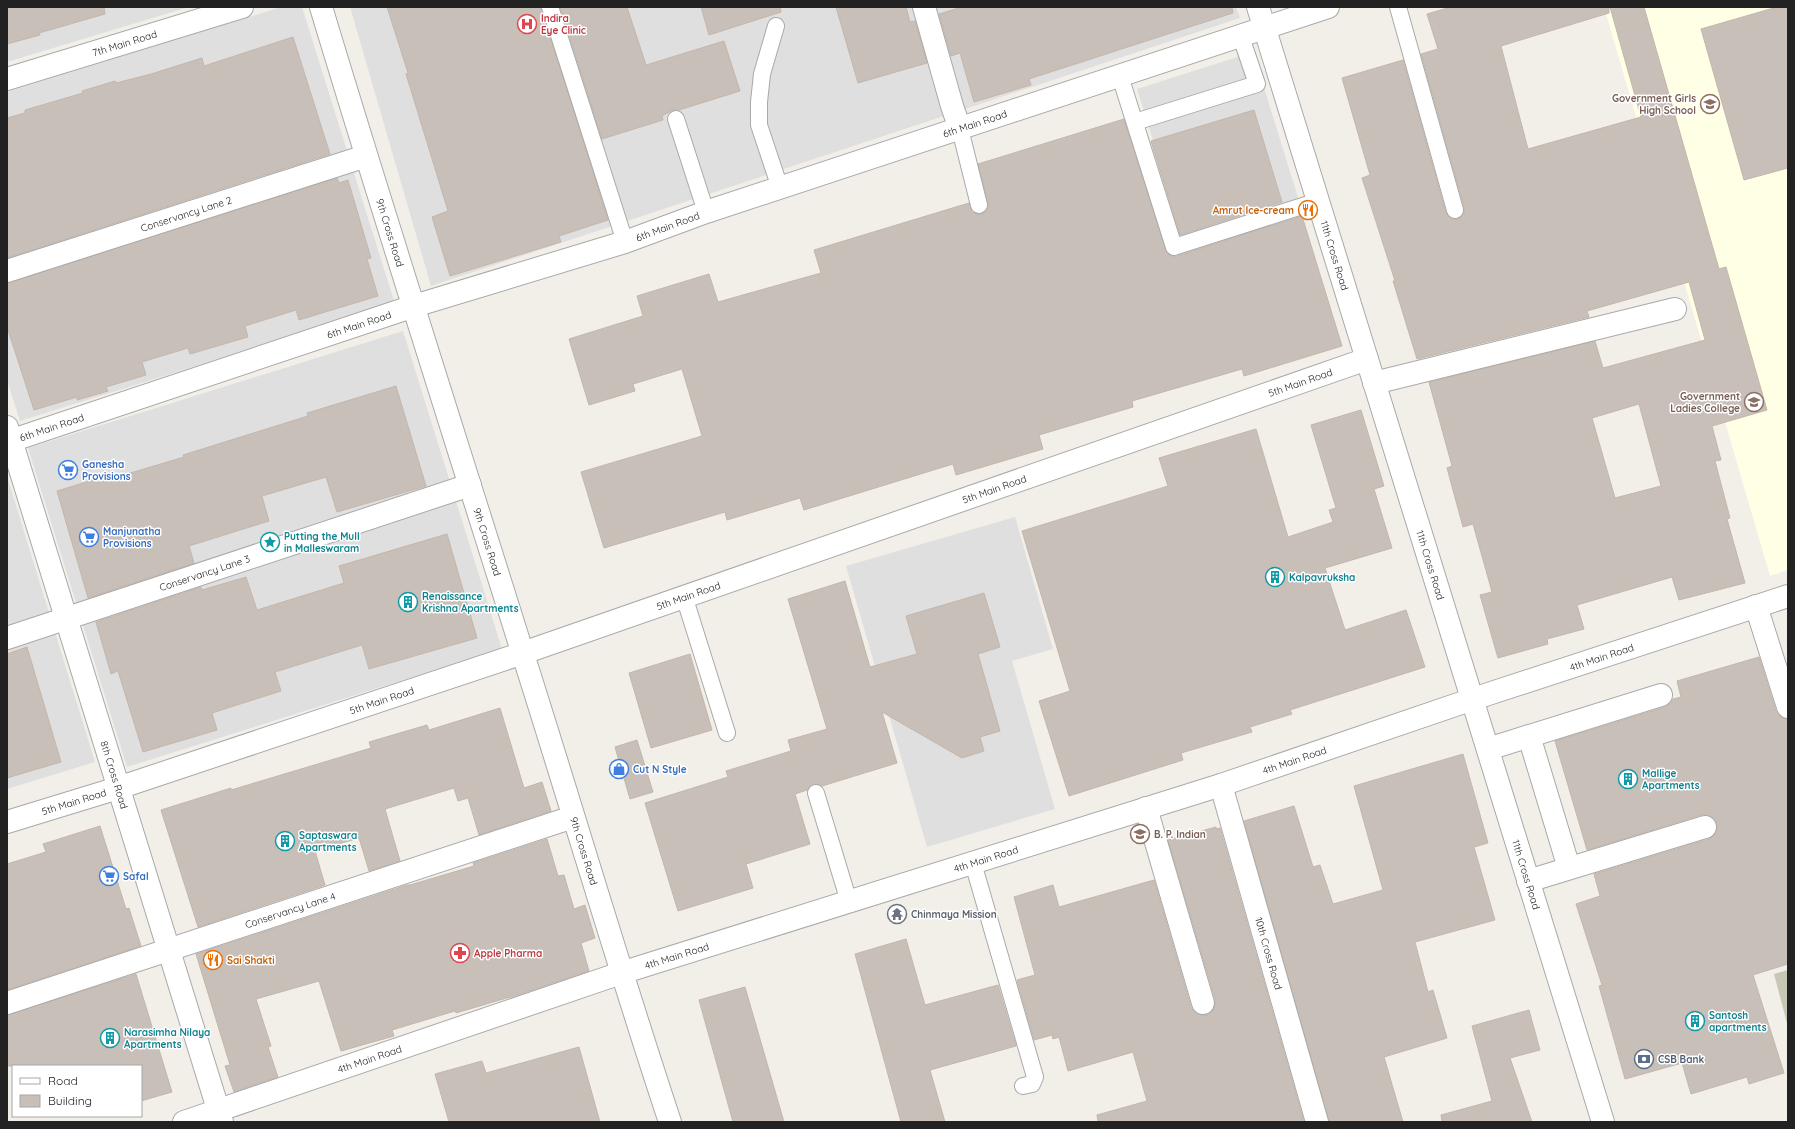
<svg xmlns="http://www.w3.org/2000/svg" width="1795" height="1129" viewBox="0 0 1795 1129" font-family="Quicksand,sans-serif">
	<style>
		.residential { fill: #e0dfdf }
		.education { fill: #ffffe5 }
		.construction { fill: #c7c7b4 }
		.building { fill: #c7bfb8; stroke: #c4b6ab; fill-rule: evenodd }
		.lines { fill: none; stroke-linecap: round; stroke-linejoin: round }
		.service-casing { stroke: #a9a9a9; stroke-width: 18 }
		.minor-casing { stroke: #a9a9a9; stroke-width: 24 }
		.tertiary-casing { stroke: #a9a9a9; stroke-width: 24 }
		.service { stroke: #fff; stroke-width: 16 }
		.minor { stroke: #fff; stroke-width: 22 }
		.tertiary { stroke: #fff; stroke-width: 22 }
		.labels { text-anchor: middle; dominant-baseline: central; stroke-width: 3; stroke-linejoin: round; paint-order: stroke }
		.health-label { font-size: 10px; font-weight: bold; fill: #be3a42; stroke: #fff; text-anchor: start }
		.street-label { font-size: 10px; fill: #222; stroke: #fff }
		.education-label { font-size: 10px; font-weight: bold; fill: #785e54; stroke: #fff; text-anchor: end }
		.food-label { font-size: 10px; font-weight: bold; fill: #c56008; stroke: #fff; text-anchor: end }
		.shop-label { font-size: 10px; font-weight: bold; fill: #366cbe; stroke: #fff; text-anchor: start }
		.culture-label { font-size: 10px; font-weight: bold; fill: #0d838f; stroke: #fff; text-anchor: start }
		.worship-label { font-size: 10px; font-weight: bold; fill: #5b616d; stroke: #fff; text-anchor: start }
		.service-label { font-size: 10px; font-weight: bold; fill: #4e5e75; stroke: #fff; text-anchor: start }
	</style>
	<rect width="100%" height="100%" fill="#f2efe9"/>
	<path class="residential" d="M 7,7 L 189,7 L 7,62 Z
		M 281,7 L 302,7 L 395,304 L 20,421 L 7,380 L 7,92 Z
		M 350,7 L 1236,7 L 1240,18 L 431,286 Z
		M 1253,52 L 1300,204 L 1184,239 L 1137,89 Z
		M 403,331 L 502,649 L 127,767 L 28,448 Z
		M 7,476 L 95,762 L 7,789 Z
		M 1015,517 L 1053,649 L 1012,661 L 1055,809 L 927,847 L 846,566 Z"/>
	<path class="education" d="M 1604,7 L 1788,7 L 1788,570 L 1770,576 Z"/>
	<path class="construction" d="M 1788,970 L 1788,1027 L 1774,974 Z"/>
	<path class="building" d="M 7,7 L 104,7 L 105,14 L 39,33 L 40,35 L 7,44 Z
		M 387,7 L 541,7 L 608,220 L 559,236 L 561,242 L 450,276 L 432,217 L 448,211 L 406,74 L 408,73 Z
		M 560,7 L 627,7 L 646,65 L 724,41 L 740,91 L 679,110 L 673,110 L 662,116 L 663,120 L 602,139 Z
		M 701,7 L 780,7 L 781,12 L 709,35 Z
		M 836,7 L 906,7 L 910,22 L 915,21 L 927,63 L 858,83 Z
		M 962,7 L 1232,7 L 1233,13 L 1029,79 L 1031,85 L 974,102 L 960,53 L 951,56 L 939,14 Z
		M 1451,7 L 1609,7 L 1609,13 L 1501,46 L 1528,149 L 1641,117 L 1610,7 L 1644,7 L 1719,269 L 1726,267 L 1767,410 L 1712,426 L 1721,460 L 1715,461 L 1730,518 L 1727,519 L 1745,583 L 1679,600 L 1672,577 L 1577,605 L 1584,629 L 1547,639 L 1548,644 L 1498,658 L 1480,595 L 1492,592 L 1473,524 L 1463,527 L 1447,468 L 1452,466 L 1429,382 L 1595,341 L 1603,368 L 1705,340 L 1689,282 L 1587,311 L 1589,317 L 1417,359 L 1393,281 L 1395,281 L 1362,178 L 1370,175 L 1342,78 L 1403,60 L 1446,213 L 1452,219 L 1457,219 L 1461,217 L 1464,213 L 1464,207 L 1421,54 L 1438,49 L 1427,14 ZM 1639,404 L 1661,486 L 1615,498 L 1592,418 Z
		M 1777,7 L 1788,7 L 1788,168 L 1744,180 L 1701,29 Z
		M 293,37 L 330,154 L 7,258 L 7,118 L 25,113 L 25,110 L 83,93 L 82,91 L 115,81 L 116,83 L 151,74 L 202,58 L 204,66 Z
		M 1254,110 L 1282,202 L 1180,235 L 1151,141 Z
		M 1124,119 L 1167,254 L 1172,256 L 1177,256 L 1302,216 L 1342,346 L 1244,376 L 1242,369 L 1132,401 L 1133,407 L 1039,435 L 1043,449 L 956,475 L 953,464 L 804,510 L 800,498 L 727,520 L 725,512 L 604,548 L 581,472 L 702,436 L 682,369 L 633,384 L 635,391 L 589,405 L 569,339 L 643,316 L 637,296 L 709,274 L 718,302 L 821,273 L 814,250 L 969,203 L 972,212 L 977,214 L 982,214 L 988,208 L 988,203 L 978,164 Z
		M 337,178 L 339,183 L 348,180 L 371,258 L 367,259 L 378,296 L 299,320 L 296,310 L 245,326 L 248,337 L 190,354 L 188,348 L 142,362 L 146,375 L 106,387 L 108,391 L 77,400 L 77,397 L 34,410 L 7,327 L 7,283 Z
		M 396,386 L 426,486 L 337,512 L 326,477 L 262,496 L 269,521 L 189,546 L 194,563 L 88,598 L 57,491 L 96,479 L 97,483 L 184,457 L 183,455 L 308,416 L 307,413 Z
		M 1361,410 L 1384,486 L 1374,489 L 1392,548 L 1325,568 L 1345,630 L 1406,610 L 1425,667 L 1290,710 L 1292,714 L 1250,727 L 1252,732 L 1181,753 L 1183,760 L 1069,796 L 1039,701 L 1070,691 L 1022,531 L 1168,486 L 1159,458 L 1256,429 L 1288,537 L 1333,522 L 1329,510 L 1336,508 L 1311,425 Z
		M 447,534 L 477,638 L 369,669 L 362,645 L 275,672 L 281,691 L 212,713 L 217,730 L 143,752 L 118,671 L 111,674 L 96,622 L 201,587 L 202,590 L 246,577 L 257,610 L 344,583 L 339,566 Z
		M 845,581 L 870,667 L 917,654 L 906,616 L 984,593 L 1000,647 L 978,654 L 1000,731 L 980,737 L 984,751 L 962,758 L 882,712 L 897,763 L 822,786 L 814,784 L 807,790 L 795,794 L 810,844 L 746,864 L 753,888 L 678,911 L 645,803 L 728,777 L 726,771 L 791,751 L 788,740 L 827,729 L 788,599 Z
		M 27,647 L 61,762 L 7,778 L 7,654 Z
		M 690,654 L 712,730 L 651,748 L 629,673 Z
		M 1759,657 L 1776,711 L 1780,716 L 1788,719 L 1788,964 L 1753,975 L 1784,1073 L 1749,1084 L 1747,1077 L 1691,1094 L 1682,1063 L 1625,1079 L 1599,986 L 1602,985 L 1576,904 L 1600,896 L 1594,874 L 1709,839 L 1714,835 L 1717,829 L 1717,824 L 1713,818 L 1707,815 L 1701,815 L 1587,850 L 1555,741 L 1665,707 L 1670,704 L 1673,699 L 1681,697 L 1677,681 Z
		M 500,708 L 524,788 L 542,782 L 551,811 L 479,835 L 468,798 L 458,801 L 454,788 L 385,809 L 400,861 L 369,871 L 359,838 L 315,851 L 325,885 L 198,927 L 161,810 L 231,788 L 231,790 L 371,748 L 369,742 L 427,725 L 429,730 Z
		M 637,740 L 653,792 L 630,799 L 615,747 Z
		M 1463,754 L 1488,843 L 1474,847 L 1495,920 L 1415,942 L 1428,992 L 1433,990 L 1447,1038 L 1384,1057 L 1403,1122 L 1329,1122 L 1244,821 L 1294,806 L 1313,867 L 1320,865 L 1333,904 L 1383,890 L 1354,786 Z
		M 100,826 L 126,909 L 129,908 L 141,946 L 7,990 L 7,864 L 46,852 L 43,844 Z
		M 1216,827 L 1216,829 L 1220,828 L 1304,1122 L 1098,1122 L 1097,1115 L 1147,1101 L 1133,1052 L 1068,1071 L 1059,1037 L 1053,1039 L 1052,1035 L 1034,1040 L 1017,980 L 1035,975 L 1014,897 L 1053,885 L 1059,907 L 1154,880 L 1191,1007 L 1194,1012 L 1200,1015 L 1207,1015 L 1212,1011 L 1215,1006 L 1215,999 L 1168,840 Z
		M 547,839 L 558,876 L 564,875 L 574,909 L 585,905 L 595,938 L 581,943 L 589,971 L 517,995 L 456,1013 L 455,1011 L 392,1030 L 394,1036 L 341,1051 L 319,981 L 256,999 L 271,1046 L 268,1047 L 278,1077 L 234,1092 L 225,1066 L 230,1065 L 196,954 L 407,885 L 410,885 L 474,866 L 473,863 Z
		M 906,939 L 925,1005 L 998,985 L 1016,1046 L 930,1070 L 945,1122 L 901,1122 L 855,954 Z
		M 136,974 L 172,1092 L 141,1101 L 141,1066 L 7,1066 L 7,1015 Z
		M 745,987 L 784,1122 L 733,1122 L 699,1000 Z
		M 1529,1010 L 1540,1050 L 1510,1058 L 1532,1122 L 1442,1122 L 1441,1115 L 1492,1101 L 1472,1026 Z
		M 579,1047 L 600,1122 L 449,1122 L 435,1074 L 482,1061 L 486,1073 Z"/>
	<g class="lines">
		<g class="service-casing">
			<path id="service" d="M 550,7 L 625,242
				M 1398,7 L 1455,210
				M 776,26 L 762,74 L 759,102 L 759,125 L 780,188
				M 1120,76 L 1174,247 L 1318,201
				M 676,119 L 706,212
				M 1135,122 L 1257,84 L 1241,37
				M 960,129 L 979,205
				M 684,596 L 727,733
				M 816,793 L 849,902
				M 973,863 L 1035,1077 L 1032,1084 L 1023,1086"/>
		</g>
		<g class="minor-casing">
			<g id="minor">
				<path id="s1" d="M 321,7 C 386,223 455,437 522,651 C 572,808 618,966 670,1122"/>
				<path d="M 924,7 L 952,106 L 960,129"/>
				<path id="s2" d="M 7,79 L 242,7"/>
				<path id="s3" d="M 7,271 L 366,156"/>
				<path d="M 1374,383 L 1675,309"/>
				<path id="s4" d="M 7,442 L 414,306 L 625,242 L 706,212 L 1328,7"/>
				<path d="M 1756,606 L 1788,707"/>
				<path id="s5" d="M 7,638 L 470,485"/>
				<path d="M 1529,736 L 1569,868"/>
				<path d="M 1488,749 L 1661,695"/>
				<path id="s6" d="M 1221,785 L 1317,1122"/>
				<path d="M 1146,808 L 1203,1003"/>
				<path id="s7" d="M 7,822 L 118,788 L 523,653 L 1367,359"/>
				<path d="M 1528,881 L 1705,827"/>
				<path id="s8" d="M 7,1003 L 573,817"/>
			</g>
		</g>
		<g class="tertiary-casing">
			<g id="tertiary">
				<path id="s9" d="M 1258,7 L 1603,1122"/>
				<path id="s10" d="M 7,427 L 222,1122"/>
				<path id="s11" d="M 184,1122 L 621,973 L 1221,785 L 1473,699 L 1788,596"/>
			</g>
		</g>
		<use href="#service" class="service"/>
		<use href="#minor" class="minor"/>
		<use href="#tertiary" class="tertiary"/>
	</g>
	<defs>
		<g id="hospital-ring" transform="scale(1)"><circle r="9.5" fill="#fff" stroke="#e0444e" stroke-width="1.5"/><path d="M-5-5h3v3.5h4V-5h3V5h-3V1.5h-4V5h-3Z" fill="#e0444e"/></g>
		<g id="school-ring" transform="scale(1)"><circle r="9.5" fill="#fff" stroke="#8d6e63" stroke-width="1.5"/><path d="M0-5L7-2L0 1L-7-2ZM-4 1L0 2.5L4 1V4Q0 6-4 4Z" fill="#8d6e63"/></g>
		<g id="restaurant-ring" transform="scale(1)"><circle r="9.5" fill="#fff" stroke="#e8710a" stroke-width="1.5"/><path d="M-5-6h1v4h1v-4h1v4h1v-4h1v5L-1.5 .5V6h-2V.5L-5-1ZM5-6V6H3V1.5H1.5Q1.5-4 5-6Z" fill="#e8710a"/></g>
		<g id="university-ring" transform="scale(1)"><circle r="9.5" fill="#fff" stroke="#8d6e63" stroke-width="1.5"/><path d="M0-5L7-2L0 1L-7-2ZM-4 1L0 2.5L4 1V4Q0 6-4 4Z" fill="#8d6e63"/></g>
		<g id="supermarket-ring" transform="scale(1)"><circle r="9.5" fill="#fff" stroke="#3f7fe0" stroke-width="1.5"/><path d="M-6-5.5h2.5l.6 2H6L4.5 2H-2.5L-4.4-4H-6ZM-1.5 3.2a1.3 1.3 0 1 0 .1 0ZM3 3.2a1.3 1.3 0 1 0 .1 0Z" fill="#3f7fe0"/></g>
		<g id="sight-ring" transform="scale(1)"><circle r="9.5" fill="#fff" stroke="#0f9aa8" stroke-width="1.5"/><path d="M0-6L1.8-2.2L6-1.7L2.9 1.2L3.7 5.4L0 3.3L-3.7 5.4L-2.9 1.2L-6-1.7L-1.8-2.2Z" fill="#0f9aa8"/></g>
		<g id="building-ring" transform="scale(1)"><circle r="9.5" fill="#fff" stroke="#0f9aa8" stroke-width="1.5"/><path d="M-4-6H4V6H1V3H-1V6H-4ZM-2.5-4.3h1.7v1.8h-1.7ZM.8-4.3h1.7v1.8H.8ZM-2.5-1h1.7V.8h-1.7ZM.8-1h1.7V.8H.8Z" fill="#0f9aa8"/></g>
		<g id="shop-ring" transform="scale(1)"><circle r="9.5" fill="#fff" stroke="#3f7fe0" stroke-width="1.5"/><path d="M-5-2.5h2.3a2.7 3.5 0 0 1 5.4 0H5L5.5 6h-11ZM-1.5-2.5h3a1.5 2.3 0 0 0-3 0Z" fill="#3f7fe0"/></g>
		<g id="temple-ring" transform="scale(1)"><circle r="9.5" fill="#fff" stroke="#6b7280" stroke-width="1.5"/><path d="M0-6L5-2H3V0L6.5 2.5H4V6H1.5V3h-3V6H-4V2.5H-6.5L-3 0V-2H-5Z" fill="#6b7280"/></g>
		<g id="pharmacy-ring" transform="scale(1)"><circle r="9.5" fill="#fff" stroke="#e0444e" stroke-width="1.5"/><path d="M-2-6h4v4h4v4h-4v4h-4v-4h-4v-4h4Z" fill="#e0444e"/></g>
		<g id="bank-ring" transform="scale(1)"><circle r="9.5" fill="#fff" stroke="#5c6f8a" stroke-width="1.5"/><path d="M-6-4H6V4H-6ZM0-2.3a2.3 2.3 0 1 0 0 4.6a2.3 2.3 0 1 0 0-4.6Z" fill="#5c6f8a"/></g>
	</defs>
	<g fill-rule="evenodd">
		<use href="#hospital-ring" x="527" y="24"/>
		<use href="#school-ring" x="1710" y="104"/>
		<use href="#restaurant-ring" x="1308" y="210"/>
		<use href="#university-ring" x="1754" y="402"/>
		<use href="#supermarket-ring" x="68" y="470"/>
		<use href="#supermarket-ring" x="89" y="537"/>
		<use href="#sight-ring" x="270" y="542"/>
		<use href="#building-ring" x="1275" y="577"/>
		<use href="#building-ring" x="408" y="602"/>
		<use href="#shop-ring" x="619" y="769"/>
		<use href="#building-ring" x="1628" y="779"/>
		<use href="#school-ring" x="1140" y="834"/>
		<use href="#building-ring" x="285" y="841"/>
		<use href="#supermarket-ring" x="109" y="876"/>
		<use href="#temple-ring" x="897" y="914"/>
		<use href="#pharmacy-ring" x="460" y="953"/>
		<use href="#restaurant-ring" x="213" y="960"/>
		<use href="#building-ring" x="1695" y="1021"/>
		<use href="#building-ring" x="110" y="1038"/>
		<use href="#bank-ring" x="1644" y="1059"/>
	</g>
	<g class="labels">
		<g class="health-label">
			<text x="541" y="18">Indira<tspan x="541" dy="12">Eye Clinic</tspan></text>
			<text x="474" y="953">Apple Pharma</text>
		</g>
		<g class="street-label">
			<text stroke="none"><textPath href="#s2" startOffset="123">7th Main Road</textPath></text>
			<text stroke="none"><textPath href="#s4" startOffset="1019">6th Main Road</textPath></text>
			<text stroke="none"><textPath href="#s3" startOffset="188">Conservancy Lane 2</textPath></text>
			<text stroke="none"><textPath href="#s4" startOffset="695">6th Main Road</textPath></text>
			<text stroke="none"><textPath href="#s1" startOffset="236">9th Cross Road</textPath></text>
			<text stroke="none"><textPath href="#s9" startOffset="260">11th Cross Road</textPath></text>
			<text stroke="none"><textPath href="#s4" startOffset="371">6th Main Road</textPath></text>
			<text stroke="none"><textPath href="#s7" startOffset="1366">5th Main Road</textPath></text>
			<text stroke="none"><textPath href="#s4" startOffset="47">6th Main Road</textPath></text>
			<text stroke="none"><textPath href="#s7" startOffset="1042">5th Main Road</textPath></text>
			<text stroke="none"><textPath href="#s1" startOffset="560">9th Cross Road</textPath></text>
			<text stroke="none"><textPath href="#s9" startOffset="584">11th Cross Road</textPath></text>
			<text stroke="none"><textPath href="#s5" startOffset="208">Conservancy Lane 3</textPath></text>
			<text stroke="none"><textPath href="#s7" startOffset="718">5th Main Road</textPath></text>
			<text stroke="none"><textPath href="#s11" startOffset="1492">4th Main Road</textPath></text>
			<text stroke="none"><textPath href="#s7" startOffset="394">5th Main Road</textPath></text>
			<text stroke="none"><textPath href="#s11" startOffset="1168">4th Main Road</textPath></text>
			<text stroke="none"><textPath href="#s10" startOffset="364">8th Cross Road</textPath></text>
			<text stroke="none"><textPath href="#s7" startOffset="70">5th Main Road</textPath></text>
			<text stroke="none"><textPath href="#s1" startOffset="884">9th Cross Road</textPath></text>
			<text stroke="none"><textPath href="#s11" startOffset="844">4th Main Road</textPath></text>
			<text stroke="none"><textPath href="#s9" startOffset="908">11th Cross Road</textPath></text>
			<text stroke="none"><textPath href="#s8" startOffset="298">Conservancy Lane 4</textPath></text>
			<text stroke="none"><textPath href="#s6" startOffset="175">10th Cross Road</textPath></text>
			<text stroke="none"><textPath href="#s11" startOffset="520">4th Main Road</textPath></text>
			<text stroke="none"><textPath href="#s11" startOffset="196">4th Main Road</textPath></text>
		</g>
		<g class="education-label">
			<text x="1696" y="98">Government Girls<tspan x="1696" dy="12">High School</tspan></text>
			<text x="1740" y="396">Government<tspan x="1740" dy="12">Ladies College</tspan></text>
			<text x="1154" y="834" text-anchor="start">B. P. Indian</text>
		</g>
		<g class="food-label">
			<text x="1294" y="210">Amrut Ice-cream</text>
			<text x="227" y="960" text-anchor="start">Sai Shakti</text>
		</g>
		<g class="shop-label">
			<text x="82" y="464">Ganesha<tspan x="82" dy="12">Provisions</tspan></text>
			<text x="103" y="531">Manjunatha<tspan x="103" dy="12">Provisions</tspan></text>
			<text x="633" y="769">Cut N Style</text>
			<text x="123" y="876">Safal</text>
		</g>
		<g class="culture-label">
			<text x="284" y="536">Putting the Mull<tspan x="284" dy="12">in Malleswaram</tspan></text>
			<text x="1289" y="577">Kalpavruksha</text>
			<text x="422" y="596">Renaissance<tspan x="422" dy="12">Krishna Apartments</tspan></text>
			<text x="1642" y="773">Mallige<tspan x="1642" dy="12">Apartments</tspan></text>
			<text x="299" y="835">Saptaswara<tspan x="299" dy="12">Apartments</tspan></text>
			<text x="1709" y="1015">Santosh<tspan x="1709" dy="12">apartments</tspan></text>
			<text x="124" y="1032">Narasimha Nilaya<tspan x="124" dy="12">Apartments</tspan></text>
		</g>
		<g class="worship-label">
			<text x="911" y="914">Chinmaya Mission</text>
		</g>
		<g class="service-label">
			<text x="1658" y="1059">CSB Bank</text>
		</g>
	</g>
	<rect width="1795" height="1129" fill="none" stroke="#222222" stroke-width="16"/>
	<rect x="12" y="1065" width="130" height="52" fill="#ffffff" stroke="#a7a7a7"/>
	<rect x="20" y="1078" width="20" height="6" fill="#ffffff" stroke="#a7a7a7"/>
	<text x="48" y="1085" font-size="12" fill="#222222">Road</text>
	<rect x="20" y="1095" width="20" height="12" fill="#c7bfb8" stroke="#a7a7a7"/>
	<text x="48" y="1105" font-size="12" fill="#222222">Building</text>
</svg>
